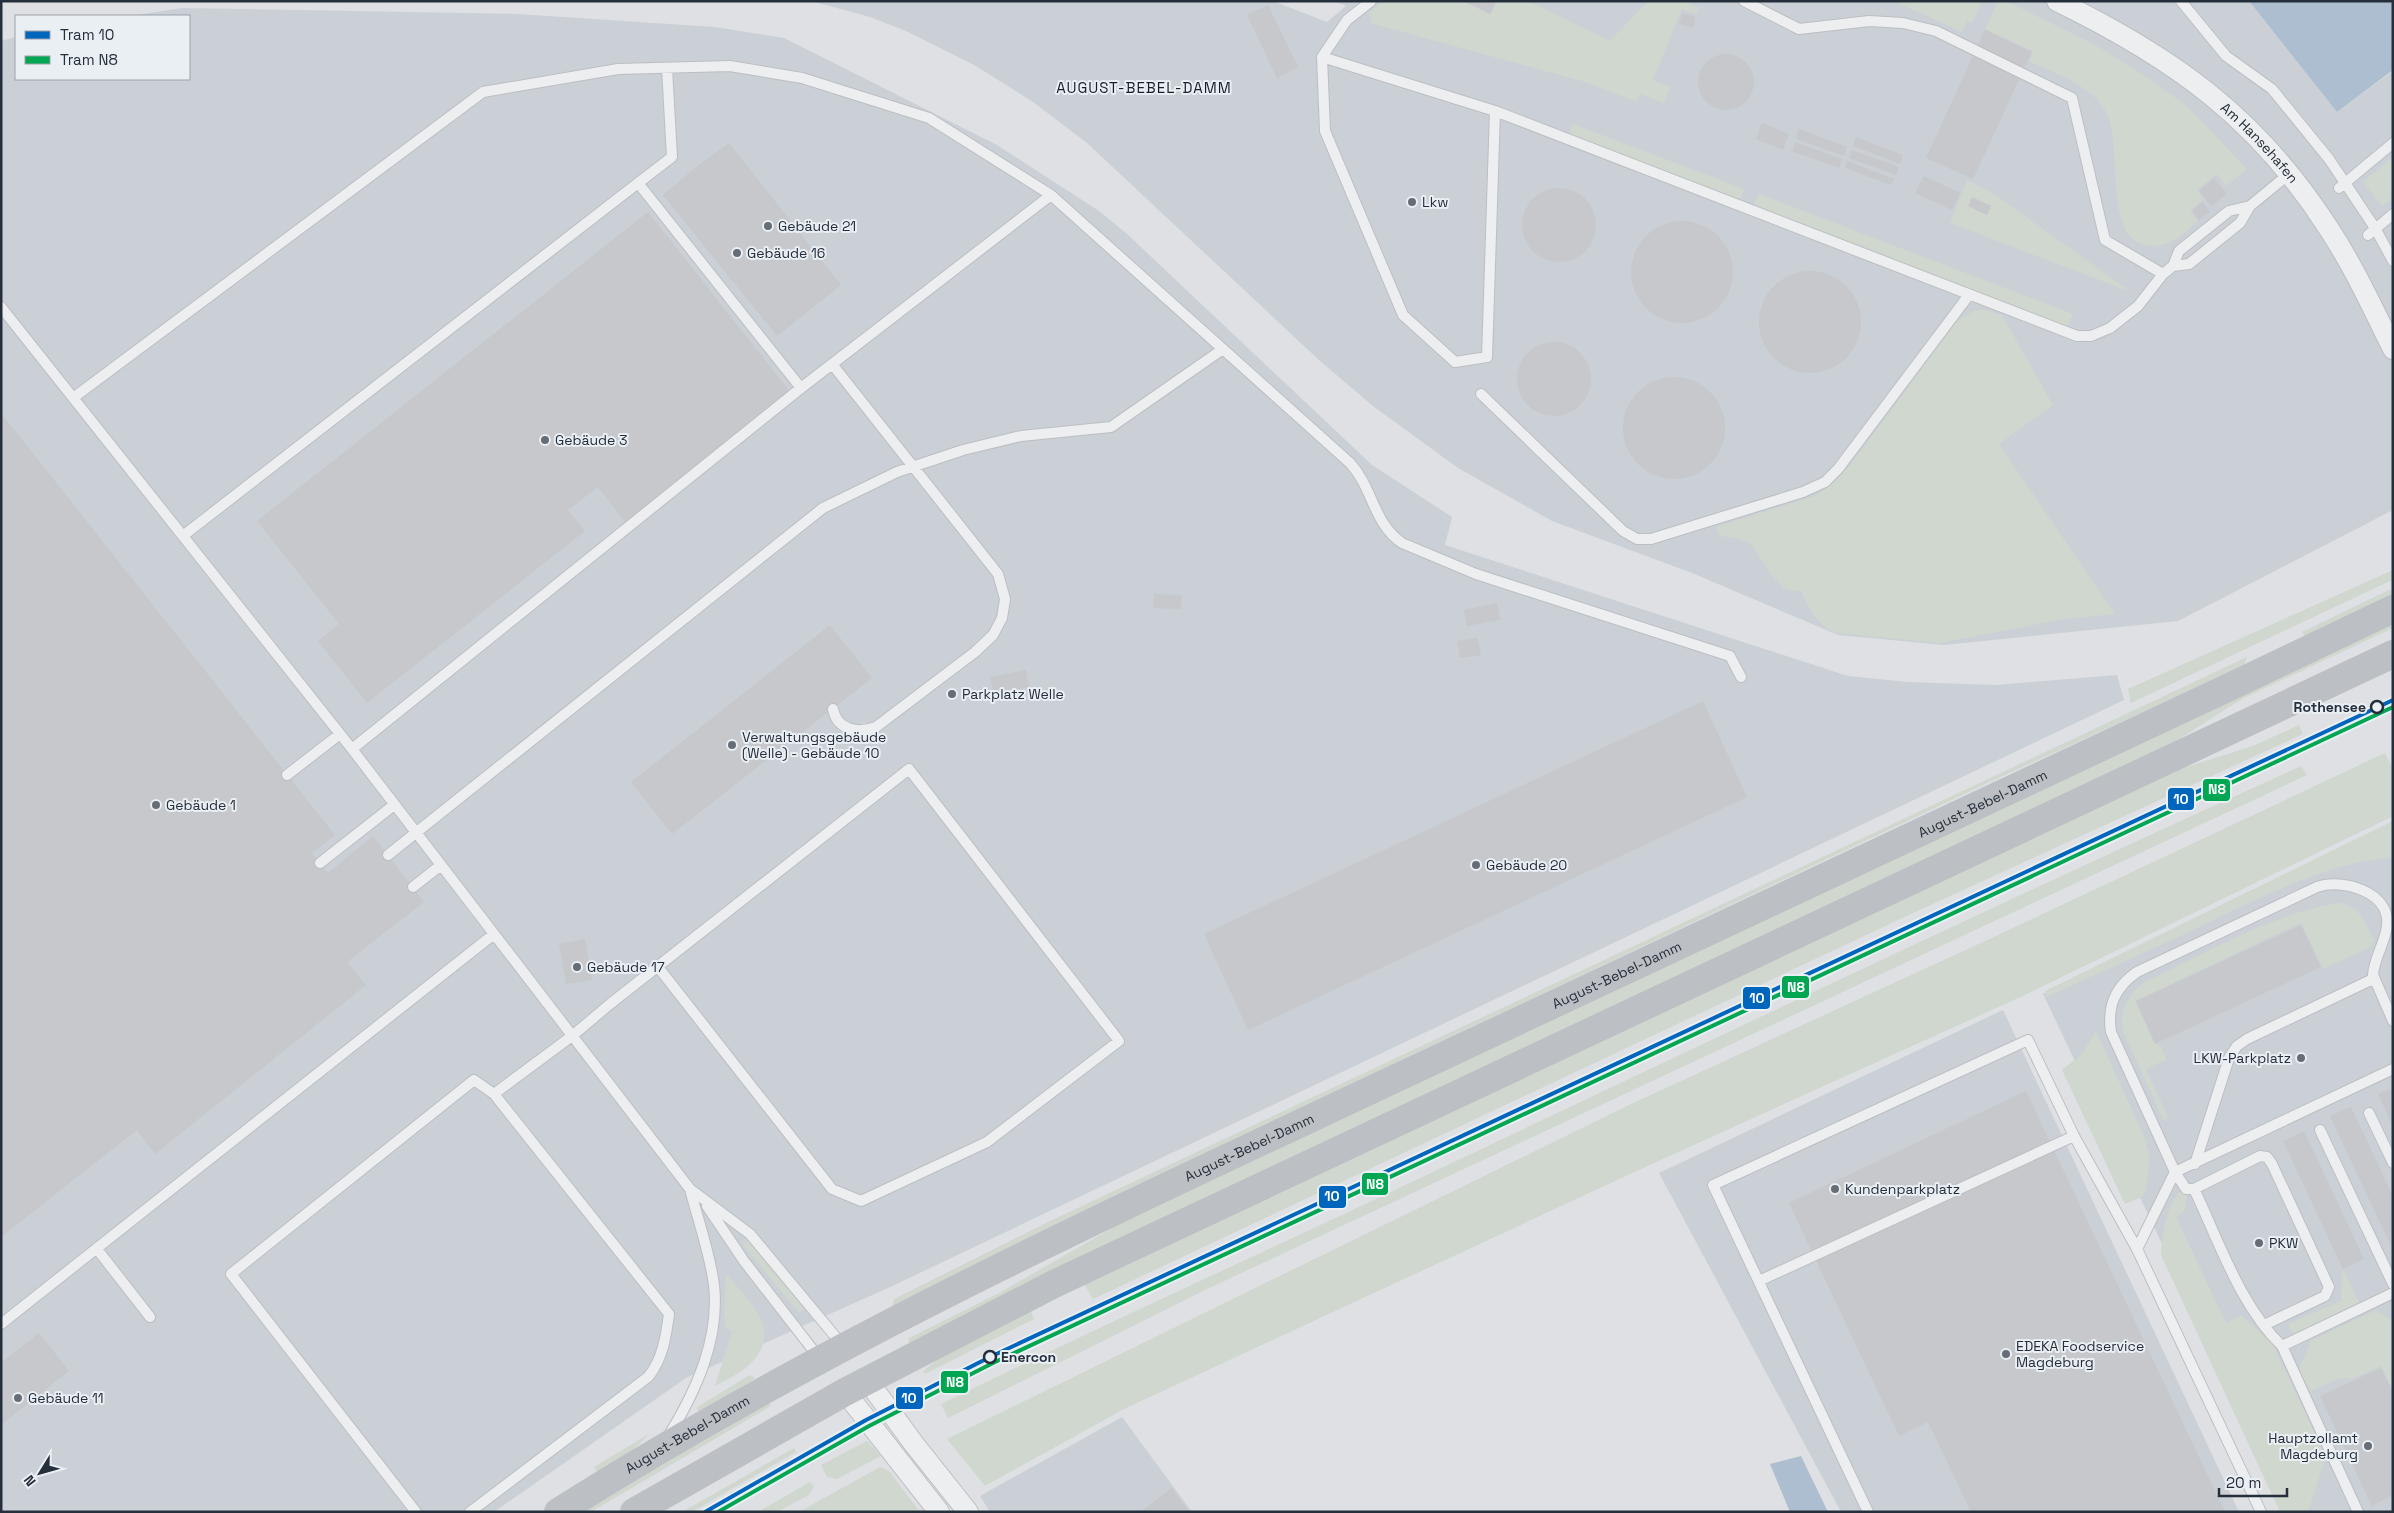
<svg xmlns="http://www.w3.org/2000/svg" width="2394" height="1513" viewBox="0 0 2394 1513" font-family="'Space Grotesk',sans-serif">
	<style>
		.built { fill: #cbd0d6 }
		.green { fill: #cfd7ce }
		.water { fill: #acbecf }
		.building { fill: #c6c8cb }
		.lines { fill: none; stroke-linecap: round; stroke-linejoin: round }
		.lane-casing { stroke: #bcbec1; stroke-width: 12 }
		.street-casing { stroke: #bcbec1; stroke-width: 22 }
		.lane { stroke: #edeef0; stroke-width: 10 }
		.street { stroke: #edeef0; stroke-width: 20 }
		.secondary { stroke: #bcbfc3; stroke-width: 28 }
		.tram-1-casing { stroke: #eaeff4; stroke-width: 8 }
		.tram-2-casing { stroke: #eaeff4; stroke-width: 8 }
		.tram-1 { stroke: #0065bd; stroke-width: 4 }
		.tram-2 { stroke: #00a651; stroke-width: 4 }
		.poi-dot { fill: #666d76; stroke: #eaeff4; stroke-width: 2 }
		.stop-dot { fill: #eaeff4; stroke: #252f3b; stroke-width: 2.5 }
		.labels { text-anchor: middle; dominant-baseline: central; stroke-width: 4; stroke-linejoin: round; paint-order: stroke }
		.street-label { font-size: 14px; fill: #252f3b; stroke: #eaeff4 }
		.poi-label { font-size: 14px; fill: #252f3b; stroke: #eaeff4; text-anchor: start }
		.stop-label { font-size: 14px; font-weight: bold; fill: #252f3b; stroke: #eaeff4; text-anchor: end }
		.neighbourhood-label { font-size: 15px; letter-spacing: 1px; fill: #18202c; stroke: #eaeff4 }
		.line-badge { stroke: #eaeff4; stroke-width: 2 }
		.badge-label { font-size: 14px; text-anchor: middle; font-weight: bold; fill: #fff }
	</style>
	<rect width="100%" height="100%" fill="#dee0e3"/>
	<path class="built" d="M 811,1 L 1273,1 L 1327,22 L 1346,6 L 1334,1 L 2249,1 L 2337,112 L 2393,71 L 2393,510 L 2178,621 L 1944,645 L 1838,635 L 1692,573 L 1552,521 L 1458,468 L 1373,406 L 1320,361 L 1087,143 L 1033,102 L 976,66 L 906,31 L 870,17 Z
		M 182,8 L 518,14 L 715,27 L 784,38 L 997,145 L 1099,211 L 1126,233 L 1372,465 L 1452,517 L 1445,545 L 1848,676 L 1908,682 L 1996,685 L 2117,675 L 2124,700 L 888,1288 L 686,1378 L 494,1512 L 1,1512 L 1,41 L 16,37 L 16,79 L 189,79 L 189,16 L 131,16 Z
		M 2393,822 L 2393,1512 L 2290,1512 L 2043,994 Z
		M 2003,1010 L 2239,1512 L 1841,1512 L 1659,1173 Z
		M 1122,1417 L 1192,1512 L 990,1512 L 980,1496 Z"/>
	<path class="green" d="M 1383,1 L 1463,1 L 1491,14 L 1497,1 L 1528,1 L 1610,41 L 1648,1 L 1684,1 L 1699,8 L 1696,14 L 1682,9 L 1653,80 L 1670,87 L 1664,103 L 1640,94 L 1637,102 L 1582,81 L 1370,23 L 1372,19 L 1368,14 Z
		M 1894,1 L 1982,1 L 1972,23 L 1967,21 L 1962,32 Z
		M 1998,1 L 2006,1 L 2097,46 L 2144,75 L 2188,107 L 2247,169 L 2226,186 L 2217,174 L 2197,190 L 2204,199 L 2190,211 L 2198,221 C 2183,235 2167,250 2145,245 C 2101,234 2125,143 2105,110 C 2091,85 2054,73 2029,61 L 2033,51 L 1985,29 Z
		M 1573,124 L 1744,189 L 1740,200 L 1568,135 Z
		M 2393,157 L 2393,198 L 2382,206 L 2363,182 Z
		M 1967,180 L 1997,196 L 2131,292 L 1950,223 Z
		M 1759,194 L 2073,314 L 2068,327 L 1753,206 Z
		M 1975,310 L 1986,310 L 2002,315 L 2053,405 L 1999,444 L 2115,614 L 2065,619 L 1940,643 L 1836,633 C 1815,623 1812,612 1801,592 C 1796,590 1790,591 1786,589 C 1781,586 1778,581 1774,578 C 1752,551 1760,539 1719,536 L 1716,527 L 1815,496 L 1827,488 L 1848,468 L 1958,320 Z
		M 2393,570 L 2392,580 L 2131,703 L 2128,689 Z
		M 2391,589 L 2393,595 L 2305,637 L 2302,632 Z
		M 2393,624 L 2393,628 L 2242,699 L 2176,741 L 911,1343 L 908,1342 L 909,1338 L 1001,1292 L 1135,1215 Z
		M 2247,657 L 2244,666 L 1992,781 L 1193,1159 L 892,1307 L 894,1299 L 1050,1221 Z
		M 2299,725 L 2303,734 L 1911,914 L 1093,1299 L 1085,1285 L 2177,770 L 2253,746 Z
		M 2385,753 L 2393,769 L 2393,816 L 2027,994 L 1654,1163 L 1126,1408 L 985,1486 L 947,1439 L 1631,1104 L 1996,936 Z
		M 2301,766 L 2307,775 L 1205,1290 L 948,1418 L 941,1404 C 1104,1324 1269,1250 1433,1172 C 1722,1035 2010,898 2301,766 Z
		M 2393,821 L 2393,858 C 2326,860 2233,911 2172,940 C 2131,959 2089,977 2047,997 L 2045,991 Z
		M 2336,903 C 2360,903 2365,923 2375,941 L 2370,947 L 2323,969 L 2301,923 L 2135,1001 L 2155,1044 L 2160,1046 L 2167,1059 L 2146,1069 L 2168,1117 L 2166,1120 L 2163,1120 L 2123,1031 C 2119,1010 2129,992 2147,981 C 2209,951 2268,916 2336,903 Z
		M 2096,1031 L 2144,1136 L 2150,1157 L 2146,1190 L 2142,1197 L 2125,1204 L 2062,1070 L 2082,1054 Z
		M 2179,1192 L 2184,1192 L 2187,1196 L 2185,1210 L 2176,1217 L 2226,1323 L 2241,1315 L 2273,1344 L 2326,1457 L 2308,1512 L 2280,1512 L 2161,1255 C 2162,1236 2166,1207 2179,1192 Z
		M 745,1241 L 748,1241 L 805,1309 L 799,1313 L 743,1245 Z
		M 2344,1270 L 2359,1303 L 2293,1334 L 2288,1324 L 2341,1301 L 2342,1271 Z
		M 726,1274 C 749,1301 785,1330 750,1364 C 741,1373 726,1380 715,1386 L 732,1331 L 724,1326 Z
		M 2376,1310 L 2393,1321 L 2393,1390 L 2381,1366 L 2350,1380 L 2348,1377 L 2340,1380 L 2339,1378 L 2310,1392 L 2299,1369 L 2311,1341 Z
		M 1031,1311 L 1034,1319 L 925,1374 L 923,1371 L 941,1357 Z
		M 750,1375 L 755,1378 L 750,1382 L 700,1411 L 697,1410 L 697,1407 Z
		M 768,1401 L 771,1406 L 591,1512 L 581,1512 Z
		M 649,1434 L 633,1450 L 597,1472 L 594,1467 Z
		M 867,1441 L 881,1456 L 837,1479 L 827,1477 L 821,1465 Z
		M 794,1448 L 796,1452 L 692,1512 L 682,1512 Z
		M 880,1467 L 889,1471 L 920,1512 L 799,1512 Z
		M 810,1482 L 814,1487 L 809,1495 L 777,1512 L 758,1512 Z"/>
	<path class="water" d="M 2249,1 L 2393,1 L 2393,70 L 2337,112 Z
		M 1801,1456 L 1828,1512 L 1790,1512 L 1770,1464 Z"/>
	<path class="building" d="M 1464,1 L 1496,1 L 1490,14 Z
		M 1268,5 L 1298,67 L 1277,78 L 1247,15 Z
		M 1682,13 L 1696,17 L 1693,28 L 1679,24 Z
		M 1985,30 L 2032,52 L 1973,179 L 1926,158 Z
		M1698 82a28 28 0 1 1 56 0a28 28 0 1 1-56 0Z
		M 1762,123 L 1789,134 L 1783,150 L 1756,139 Z
		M 1799,129 L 1847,147 L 1844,156 L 1796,139 Z
		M 1856,137 L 1903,155 L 1900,164 L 1853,146 Z
		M 1795,142 L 1842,159 L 1839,168 L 1792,151 Z
		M 729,143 L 841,285 L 777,336 L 663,195 L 696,167 Z
		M 1852,150 L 1899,167 L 1896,175 L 1849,158 Z
		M 1847,161 L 1894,179 L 1891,185 L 1845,168 Z
		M 1924,176 L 1960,193 L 1952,210 L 1915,193 Z
		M 2214,178 L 2227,194 L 2211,206 L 2199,191 Z
		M1522 225a37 37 0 1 1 74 0a37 37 0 1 1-74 0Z
		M 1972,197 L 1991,206 L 1987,215 L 1968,206 Z
		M 2202,202 L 2210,212 L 2199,220 L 2192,211 Z
		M 648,212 L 791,393 L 626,523 L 598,487 L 568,510 L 585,531 L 367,703 L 318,641 L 339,624 L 257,521 Z
		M1631 272a51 51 0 1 1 102 0a51 51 0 1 1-102 0Z
		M1759 322a51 51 0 1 1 102 0a51 51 0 1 1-102 0Z
		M1517 379a37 37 0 1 1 74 0a37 37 0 1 1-74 0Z
		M1623 428a51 51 0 1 1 102 0a51 51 0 1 1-102 0Z
		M 1,413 L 335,835 L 312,853 L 328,873 L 373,836 L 424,902 L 347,962 L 366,985 L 155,1154 L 137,1130 L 1,1237 Z
		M 1154,594 L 1182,595 L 1181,609 L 1153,608 Z
		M 1497,603 L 1500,620 L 1467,626 L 1464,610 Z
		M 830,625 L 872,678 L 672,834 L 631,782 Z
		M 1477,638 L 1481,655 L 1460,658 L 1457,641 Z
		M 1026,670 L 1029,687 L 994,694 L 990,677 Z
		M 1703,701 L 1747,797 L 1248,1030 L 1204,934 Z
		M 2301,925 L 2321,967 L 2155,1044 L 2136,1001 Z
		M 585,939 L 592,980 L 566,984 L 559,944 Z
		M 2393,1088 L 2393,1127 L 2378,1094 Z
		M 2026,1091 L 2225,1512 L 1971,1512 L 1928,1422 L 1899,1436 L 1828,1286 L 1789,1203 Z
		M 2351,1107 L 2393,1196 L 2391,1246 L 2330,1116 Z
		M 2304,1131 L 2364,1259 L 2343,1269 L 2283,1141 Z
		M 39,1333 L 69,1371 L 1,1425 L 1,1363 Z
		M 2381,1368 L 2393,1393 L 2393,1495 L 2372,1506 L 2320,1396 Z
		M 1172,1488 L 1189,1512 L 1140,1512 Z"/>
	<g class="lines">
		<g class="lane-casing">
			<path id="lane" d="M 1371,1 L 1347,20 L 1322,57 L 1325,131 L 1403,315 L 1455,362 L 1487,357 L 1495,111
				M 1744,1 L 1799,29 L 1869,21 L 1903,23 L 1936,31 L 2072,98 L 2105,240 L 2163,274
				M 2181,1 L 2226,56 L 2272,89 L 2329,159 L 2375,228 L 2393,261
				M 1322,57 L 1495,111 L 2077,336 L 2091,336 L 2110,328 L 2138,306 L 2163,274 L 2173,266 L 2189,264 L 2240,223 L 2250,206 L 2290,173
				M 638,183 L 672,157 L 667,68
				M 2339,188 L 2393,143
				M 2368,235 L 2393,214
				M 2173,266 L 2179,251 L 2229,211 L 2250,206
				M 1,307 L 352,749 L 690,1189 L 750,1234 L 844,1347
				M 832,364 L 998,574 L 1005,599 L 1002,618 L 993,635 L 975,652 L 876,727 C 858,734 837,730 833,709
				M 1481,394 L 1623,531 L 1637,539 L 1651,539 L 1803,492 L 1825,482 L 1838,469 L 1969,295
				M 73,398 L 483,92 L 618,69 L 730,66 L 802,78 L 929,118 L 1051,195 L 1350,463 C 1373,488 1373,523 1402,543 L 1476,574 L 1730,656 L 1741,677
				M 184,535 L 638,183 L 801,388
				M 352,749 L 801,388 L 1051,195
				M 287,775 L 340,734
				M 388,855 L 823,508 L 897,472 L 963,450 L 1021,436 L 1111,427 L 1223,349
				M 320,863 L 394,805
				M 413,887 L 441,865
				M 2393,1069 L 2175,1172 L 2186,1189 L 2194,1189 C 2219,1241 2240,1306 2282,1346 L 2393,1293
				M 494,1094 L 572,1036 L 610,1004 L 909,769 L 1119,1041 L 987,1142 L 861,1201 L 832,1189 L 658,967
				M 2369,1113 L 2393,1163
				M 2320,1130 L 2393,1284
				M 2195,1164 L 2229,1058 L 2237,1046 L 2247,1039 L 2373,979
				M 2194,1189 L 2260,1156 L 2267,1157 L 2272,1164 L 2329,1287 L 2325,1296 L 2264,1325
				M 707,1206 L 744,1261 L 820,1359
				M 97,1249 L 150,1317
				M 2137,1249 L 2175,1172 L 2111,1032 C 2107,1006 2115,987 2137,972 L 2317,887 C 2342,878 2391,892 2387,926 C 2385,943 2374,958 2373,975 L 2393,1021
				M 1759,1281 L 2074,1136
				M 1,1324 L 494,934
				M 2282,1346 L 2358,1512
				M 669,1435 C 696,1391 720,1339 714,1285 C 710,1253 698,1220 690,1189
				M 416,1512 L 231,1274 L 474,1080 L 494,1094 L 669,1314 C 666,1336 663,1359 648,1377 L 470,1512
				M 1868,1512 L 1713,1185 L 2028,1040 L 2074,1136 L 2137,1249 L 2261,1512"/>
		</g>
		<g class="street-casing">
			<g id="street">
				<path id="s1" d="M 2057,1 C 2174,58 2258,118 2329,229 C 2354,267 2373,309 2393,349"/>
				<path d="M 867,1380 L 914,1444 L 968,1512"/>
				<path d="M 845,1392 L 939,1512"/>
			</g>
		</g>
		<use href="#lane" class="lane"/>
		<use href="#street" class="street"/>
		<g class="secondary">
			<path id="s2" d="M 558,1512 C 821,1345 1106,1215 1388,1082 C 1723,925 2059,769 2393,609"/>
			<path d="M 634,1512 L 845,1392 L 1054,1284 L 2393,654"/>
		</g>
		<g class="tram-1-casing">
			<path id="tram-1" d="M 705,1512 L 866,1420 L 990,1357 L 2393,700"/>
		</g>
		<g class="tram-2-casing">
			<path id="tram-2" d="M 718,1512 L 869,1426 L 993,1363 L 2393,707"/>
		</g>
		<use href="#tram-1" class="tram-1"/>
		<use href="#tram-2" class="tram-2"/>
	</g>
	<g class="poi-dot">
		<circle cx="1412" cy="202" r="5"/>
		<circle cx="768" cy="226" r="5"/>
		<circle cx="737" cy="253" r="5"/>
		<circle cx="545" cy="440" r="5"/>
		<circle cx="952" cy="694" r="5"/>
		<circle cx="732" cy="745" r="5"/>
		<circle cx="156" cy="805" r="5"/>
		<circle cx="1476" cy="865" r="5"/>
		<circle cx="577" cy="967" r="5"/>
		<circle cx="2301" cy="1058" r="5"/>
		<circle cx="1835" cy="1189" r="5"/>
		<circle cx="2259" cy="1243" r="5"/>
		<circle cx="2006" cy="1354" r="5"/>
		<circle cx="18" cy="1398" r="5"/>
		<circle cx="2368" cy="1446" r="5"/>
	</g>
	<g class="stop-dot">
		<circle cx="2377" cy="707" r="6"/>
		<circle cx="990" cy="1357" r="6"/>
	</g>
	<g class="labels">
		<g class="street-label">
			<text stroke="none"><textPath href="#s1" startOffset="249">Am Hansehafen</textPath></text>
			<text stroke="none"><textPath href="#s2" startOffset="1592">August-Bebel-Damm</textPath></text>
			<text stroke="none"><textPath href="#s2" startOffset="1188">August-Bebel-Damm</textPath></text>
			<text stroke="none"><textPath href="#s2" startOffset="782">August-Bebel-Damm</textPath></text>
			<text stroke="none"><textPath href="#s2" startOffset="151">August-Bebel-Damm</textPath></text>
		</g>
		<g class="poi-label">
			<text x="1422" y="202">Lkw</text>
			<text x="778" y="226">Gebäude 21</text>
			<text x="747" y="253">Gebäude 16</text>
			<text x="555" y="440">Gebäude 3</text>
			<text x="962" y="694">Parkplatz Welle</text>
			<text x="742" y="737">Verwaltungsgebäude<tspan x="742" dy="16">(Welle) - Gebäude 10</tspan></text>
			<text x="166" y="805">Gebäude 1</text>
			<text x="1486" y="865">Gebäude 20</text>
			<text x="587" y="967">Gebäude 17</text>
			<text x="2291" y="1058" text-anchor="end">LKW-Parkplatz</text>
			<text x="1845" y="1189">Kundenparkplatz</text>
			<text x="2269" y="1243">PKW</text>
			<text x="2016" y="1346">EDEKA Foodservice<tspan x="2016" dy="16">Magdeburg</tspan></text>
			<text x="28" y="1398">Gebäude 11</text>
			<text x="2358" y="1438" text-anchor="end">Hauptzollamt<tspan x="2358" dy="16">Magdeburg</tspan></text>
		</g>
		<g class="stop-label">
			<text x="2366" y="707">Rothensee</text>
			<text x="1001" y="1357" text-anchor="start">Enercon</text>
		</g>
		<g class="neighbourhood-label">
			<text x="1144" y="87">AUGUST-BEBEL-DAMM</text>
		</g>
	</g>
	<g class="line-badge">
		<rect x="2202" y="778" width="29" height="24" rx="5" fill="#00a651"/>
		<rect x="2167" y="787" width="28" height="24" rx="5" fill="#0065bd"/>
		<rect x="1781" y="975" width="29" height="24" rx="5" fill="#00a651"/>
		<rect x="1742" y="986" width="29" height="24" rx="5" fill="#0065bd"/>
		<rect x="1361" y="1172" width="28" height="24" rx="5" fill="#00a651"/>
		<rect x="1318" y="1185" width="29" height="24" rx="5" fill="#0065bd"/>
		<rect x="940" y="1370" width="29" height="24" rx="5" fill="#00a651"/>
		<rect x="895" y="1386" width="29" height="24" rx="5" fill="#0065bd"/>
	</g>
	<g class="badge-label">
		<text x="2217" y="794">N8</text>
		<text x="2181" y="804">10</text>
		<text x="1796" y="992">N8</text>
		<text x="1757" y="1003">10</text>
		<text x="1375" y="1189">N8</text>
		<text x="1332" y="1201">10</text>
		<text x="955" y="1387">N8</text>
		<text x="909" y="1403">10</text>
	</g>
	<rect width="2394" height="1513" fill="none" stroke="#252f3b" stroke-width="5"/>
	<rect x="15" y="15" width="175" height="65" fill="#eaeff4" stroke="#9ba2aa"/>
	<rect x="25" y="31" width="25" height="8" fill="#0065bd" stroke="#9ba2aa"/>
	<text x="60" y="40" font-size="15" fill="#252f3b">Tram 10</text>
	<rect x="25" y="56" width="25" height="8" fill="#00a651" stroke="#9ba2aa"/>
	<text x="60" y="65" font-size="15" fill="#252f3b">Tram N8</text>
	<g transform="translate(40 1473) rotate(233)" stroke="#eaeff4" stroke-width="4" paint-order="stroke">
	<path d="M0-4L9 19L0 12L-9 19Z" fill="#252f3b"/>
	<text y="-8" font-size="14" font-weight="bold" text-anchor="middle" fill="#252f3b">N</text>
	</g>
	<path d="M2219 1488v8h68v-8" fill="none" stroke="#252f3b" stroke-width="2.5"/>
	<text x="2226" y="1488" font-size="15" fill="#252f3b" stroke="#eaeff4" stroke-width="4" paint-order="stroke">20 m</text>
</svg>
